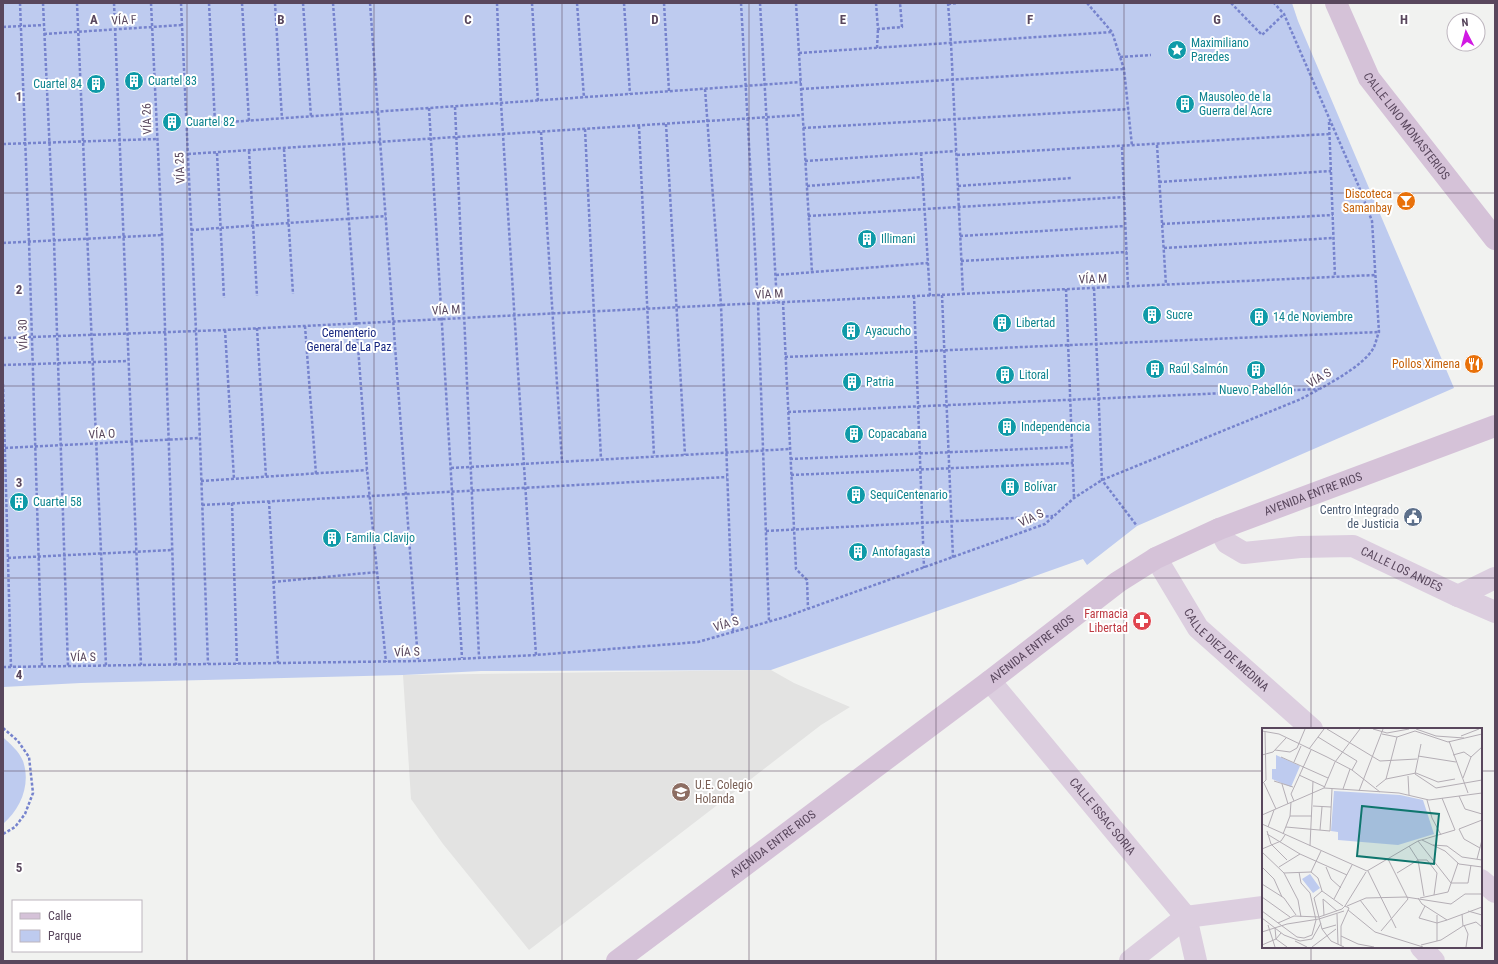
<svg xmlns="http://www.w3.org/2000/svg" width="1498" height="964" viewBox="0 0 1498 964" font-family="'Roboto Condensed',sans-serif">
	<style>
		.education { fill: #e3e3e2 }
		.green { fill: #becbef }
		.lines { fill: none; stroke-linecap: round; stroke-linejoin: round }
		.path { stroke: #7683cd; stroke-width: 2.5; stroke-dasharray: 3 2; stroke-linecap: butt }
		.street { stroke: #dccedf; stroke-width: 22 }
		.secondary { stroke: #d5c2d8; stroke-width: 22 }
		.grid { fill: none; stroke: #59475d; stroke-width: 1; stroke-opacity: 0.55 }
		.labels { text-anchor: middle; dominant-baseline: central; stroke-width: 4; stroke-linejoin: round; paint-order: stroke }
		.street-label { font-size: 12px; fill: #59475d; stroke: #fff }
		.culture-label { font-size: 12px; fill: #0d838f; stroke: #fff; text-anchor: start }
		.food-label { font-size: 12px; fill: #c56008; stroke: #fff; text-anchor: end }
		.park-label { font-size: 12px; fill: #172780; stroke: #fff }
		.service-label { font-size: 12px; fill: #4e5e75; stroke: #fff; text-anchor: end }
		.health-label { font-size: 12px; fill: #be3a42; stroke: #fff; text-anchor: end }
		.education-label { font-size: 12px; fill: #785e54; stroke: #fff; text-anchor: start }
		.inset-road { fill: none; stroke: #b4aeb5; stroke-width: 1 }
		.view { fill: #0f766e; fill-opacity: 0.15; stroke: #0f766e; stroke-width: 2 }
		.inset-edge { fill: none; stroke: #59475d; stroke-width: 2 }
		.grid-label { font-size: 13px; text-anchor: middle; font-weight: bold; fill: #59475d; stroke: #fff; stroke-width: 4; stroke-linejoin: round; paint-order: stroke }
	</style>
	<rect width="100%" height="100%" fill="#f1f2f0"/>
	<path class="education" d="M 771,670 L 794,683 L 850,707 L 821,725 L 529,950 L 443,844 L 411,799 L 403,675 Z"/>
	<path class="green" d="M 3,3 L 1292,3 L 1298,21 L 1454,388 L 1137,526 L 1087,565 L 1083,559 L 771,670 L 481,671 L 403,675 L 81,683 L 3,687 Z
		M 3,737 C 10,744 19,751 23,761 C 31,784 21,809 3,824 Z"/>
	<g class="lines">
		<path class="path" d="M 20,3 L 29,242 L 42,667
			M 43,3 L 54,241 L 68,667
			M 77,3 L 106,666
			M 114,3 L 141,665
			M 151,3 L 162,235 L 176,665
			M 181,3 L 196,331 L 208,664
			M 209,3 L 215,123
			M 242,3 L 249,121
			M 275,3 L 282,119
			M 303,3 L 311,117
			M 333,3 L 367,470 L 386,662
			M 370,3 L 418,661
			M 497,3 L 501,103 L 536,655
			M 532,3 L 538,101
			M 577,3 L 584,98
			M 624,3 L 630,94
			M 664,3 L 669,91
			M 741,3 L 758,304 L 769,621
			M 760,3 L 777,303
			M 796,3 L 812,272
			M 876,3 L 878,29 L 902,27 L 900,3
			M 948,3 L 951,43 L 963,294
			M 1087,3 L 1112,32 L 1124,69 L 1132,146
			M 1231,3 L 1262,35 L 1284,14
			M 948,4 L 958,3
			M 3,27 L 44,25
			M 44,34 L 182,25
			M 877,48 L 878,29
			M 799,53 L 1112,32
			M 1120,57 L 1151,55
			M 705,89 L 721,305 L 733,632
			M 801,89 L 1124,69
			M 455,107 L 479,657
			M 429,108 L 462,658
			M 1329,122 L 1335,277
			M 666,124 L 685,455
			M 186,125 L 801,82
			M 639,126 L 654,456
			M 803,128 L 1129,109
			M 585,129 L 601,459
			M 541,132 L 562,462
			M 3,144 L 157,139
			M 1157,145 L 1166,285
			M 1122,147 L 1128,287
			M 284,149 L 293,294
			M 249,151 L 257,296
			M 217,153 L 224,298
			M 921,153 L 930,296
			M 188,154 L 802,115
			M 957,155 L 1329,134
			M 805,161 L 956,151
			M 1159,182 L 1331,171
			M 807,186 L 923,177
			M 958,186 L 1072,178
			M 808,216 L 1125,197
			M 1162,224 L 1333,215
			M 191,230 L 386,216
			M 960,236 L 1125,226
			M 3,243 L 162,235
			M 1164,248 L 1333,238
			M 961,261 L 1127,252
			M 776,275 L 928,263
			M 1094,288 L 1102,480 L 1137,526
			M 1066,289 L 1074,498
			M 942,295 L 953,558
			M 914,296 L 924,568
			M 783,302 L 796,569 L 807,580 L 808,609
			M 305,326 L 316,474
			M 257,328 L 266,477
			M 225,330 L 234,479
			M 3,338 L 225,330 L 721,305 L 1375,275
			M 785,357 L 1379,332
			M 3,365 L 128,361
			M 3,384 L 11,667
			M 788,412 L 1319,389
			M 5,448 L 200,438
			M 790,459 L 1072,447
			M 451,468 L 790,449
			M 791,475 L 1073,463
			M 201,481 L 367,470
			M 269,501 L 278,663
			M 232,503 L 237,664
			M 202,505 L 727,477
			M 766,531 L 1053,516
			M 8,558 L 172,550
			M 273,582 L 377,572
			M 3,667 L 418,661 L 536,655 L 698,642 L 785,617 L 1045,524 L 1074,498 L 1102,480 L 1301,399 C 1321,388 1364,367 1374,347 C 1376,342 1377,337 1379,332 L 1372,221 L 1359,187 L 1284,14 L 1274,3
			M 3,728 L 18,741 L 29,757 L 33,793 L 25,814 L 15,827 L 3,834"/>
		<g class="street">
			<path id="s1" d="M 1219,529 L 1227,543 L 1244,553 L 1300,547 L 1353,546 L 1458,596 L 1495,612"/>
			<path id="s2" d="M 1156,558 L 1198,628 L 1312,729"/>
			<path d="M 1458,596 L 1495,578"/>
			<path id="s3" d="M 990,681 L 1186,917 L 1196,961"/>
			<path d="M 1481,880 L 1495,892"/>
			<path d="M 1421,947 L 1434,961"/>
			<path d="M 1130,961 L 1186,917 L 1263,907"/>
		</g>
		<g class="secondary">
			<path id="s4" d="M 1336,3 L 1369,78 L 1495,239"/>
			<path id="s5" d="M 617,961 L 990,681 L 1118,582 L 1156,558 L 1219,529 L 1495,426"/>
		</g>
	</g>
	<path class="grid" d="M 187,3 L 187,961M 374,3 L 374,961M 562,3 L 562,961M 749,3 L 749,961M 936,3 L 936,961M 1124,3 L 1124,961M 1311,3 L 1311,729M 3,193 L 1495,193M 3,386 L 1495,386M 3,578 L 1495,578M 3,771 L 1263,771M 1481,771 L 1495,771M 1311,947 L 1311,961"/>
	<defs>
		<g id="sight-disc" transform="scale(1)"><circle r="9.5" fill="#0f9aa8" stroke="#fff"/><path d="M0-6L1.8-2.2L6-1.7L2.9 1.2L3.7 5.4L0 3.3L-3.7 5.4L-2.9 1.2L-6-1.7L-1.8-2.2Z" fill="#fff"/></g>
		<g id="building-disc" transform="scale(1)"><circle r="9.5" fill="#0f9aa8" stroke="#fff"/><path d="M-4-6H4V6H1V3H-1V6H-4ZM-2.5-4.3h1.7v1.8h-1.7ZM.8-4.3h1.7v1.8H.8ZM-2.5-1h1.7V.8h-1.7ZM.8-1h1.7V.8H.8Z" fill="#fff"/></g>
		<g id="bar-disc" transform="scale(1)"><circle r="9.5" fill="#e8710a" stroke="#fff"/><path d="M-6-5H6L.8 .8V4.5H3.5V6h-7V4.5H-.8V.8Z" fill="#fff"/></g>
		<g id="restaurant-disc" transform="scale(1)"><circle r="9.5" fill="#e8710a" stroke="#fff"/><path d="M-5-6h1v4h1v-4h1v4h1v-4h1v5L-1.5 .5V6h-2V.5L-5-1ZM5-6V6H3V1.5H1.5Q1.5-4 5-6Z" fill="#fff"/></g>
		<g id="civic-disc" transform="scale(1)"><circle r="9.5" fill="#5c6f8a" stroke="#fff"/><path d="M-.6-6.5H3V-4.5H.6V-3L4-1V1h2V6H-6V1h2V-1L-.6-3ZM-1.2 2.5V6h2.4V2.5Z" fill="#fff"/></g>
		<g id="pharmacy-disc" transform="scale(1)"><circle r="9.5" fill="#e0444e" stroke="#fff"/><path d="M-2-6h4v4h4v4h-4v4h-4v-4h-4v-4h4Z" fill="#fff"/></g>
		<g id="school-disc" transform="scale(1)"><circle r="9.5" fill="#8d6e63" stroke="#fff"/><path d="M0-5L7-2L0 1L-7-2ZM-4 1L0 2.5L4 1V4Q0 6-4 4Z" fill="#fff"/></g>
	</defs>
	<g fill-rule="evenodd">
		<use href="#sight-disc" x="1177" y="50"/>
		<use href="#building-disc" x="134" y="81"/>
		<use href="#building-disc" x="96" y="84"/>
		<use href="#building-disc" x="1185" y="104"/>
		<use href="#building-disc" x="172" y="122"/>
		<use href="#bar-disc" x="1406" y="201"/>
		<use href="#building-disc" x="867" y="239"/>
		<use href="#building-disc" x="1152" y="315"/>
		<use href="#building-disc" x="1259" y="317"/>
		<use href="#building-disc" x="1002" y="323"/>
		<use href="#building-disc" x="851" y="331"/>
		<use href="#restaurant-disc" x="1474" y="364"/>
		<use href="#building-disc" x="1155" y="369"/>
		<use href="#building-disc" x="1256" y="370"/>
		<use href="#building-disc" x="1005" y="375"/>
		<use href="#building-disc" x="852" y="382"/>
		<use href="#building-disc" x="1007" y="427"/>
		<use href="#building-disc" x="854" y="434"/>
		<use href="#building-disc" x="1010" y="487"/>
		<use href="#building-disc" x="856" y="495"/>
		<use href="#building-disc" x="19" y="502"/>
		<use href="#civic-disc" x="1413" y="517"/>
		<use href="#building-disc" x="332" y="538"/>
		<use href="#building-disc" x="858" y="552"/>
		<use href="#pharmacy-disc" x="1142" y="621"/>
		<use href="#school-disc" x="681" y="792"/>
	</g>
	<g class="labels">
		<g class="street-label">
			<text transform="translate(124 20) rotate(-3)">VÍA F</text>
			<text transform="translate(147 119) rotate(-92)">VÍA 26</text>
			<text stroke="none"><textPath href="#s4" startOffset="143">CALLE LINO MONASTERIOS</textPath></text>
			<text transform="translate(180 168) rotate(-93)">VÍA 25</text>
			<text transform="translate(1093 279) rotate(-2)">VÍA M</text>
			<text transform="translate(769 294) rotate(-3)">VÍA M</text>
			<text transform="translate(446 310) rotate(-3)">VÍA M</text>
			<text transform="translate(23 335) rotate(-92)">VÍA 30</text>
			<text transform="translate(1319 378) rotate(-31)">VÍA S</text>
			<text transform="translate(102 434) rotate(-3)">VÍA O</text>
			<text stroke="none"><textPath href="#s5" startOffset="843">AVENIDA ENTRE RIOS</textPath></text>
			<text transform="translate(1031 518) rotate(-25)">VÍA S</text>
			<text stroke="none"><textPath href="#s1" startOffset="199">CALLE LOS ANDES</textPath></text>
			<text transform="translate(726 624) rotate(-16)">VÍA S</text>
			<text stroke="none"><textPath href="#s5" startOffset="519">AVENIDA ENTRE RIOS</textPath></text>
			<text stroke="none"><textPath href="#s2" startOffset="117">CALLE DIEZ DE MEDINA</textPath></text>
			<text transform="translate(407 652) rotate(-2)">VÍA S</text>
			<text transform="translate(83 657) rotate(-1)">VÍA S</text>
			<text stroke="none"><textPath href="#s3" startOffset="176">CALLE ISSAC SORIA</textPath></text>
			<text stroke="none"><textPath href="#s5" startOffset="195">AVENIDA ENTRE RIOS</textPath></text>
		</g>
		<g class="culture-label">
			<text x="1191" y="43">Maximiliano<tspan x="1191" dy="14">Paredes</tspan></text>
			<text x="148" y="81">Cuartel 83</text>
			<text x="82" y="84" text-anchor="end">Cuartel 84</text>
			<text x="1199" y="97">Mausoleo de la<tspan x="1199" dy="14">Guerra del Acre</tspan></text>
			<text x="186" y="122">Cuartel 82</text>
			<text x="881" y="239">Illimani</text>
			<text x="1166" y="315">Sucre</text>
			<text x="1273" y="317">14 de Noviembre</text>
			<text x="1016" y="323">Libertad</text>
			<text x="865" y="331">Ayacucho</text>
			<text x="1169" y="369">Raúl Salmón</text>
			<text x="1019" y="375">Litoral</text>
			<text x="866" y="382">Patria</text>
			<text x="1256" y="390" text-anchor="middle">Nuevo Pabellón</text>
			<text x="1021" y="427">Independencia</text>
			<text x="868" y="434">Copacabana</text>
			<text x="1024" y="487">Bolívar</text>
			<text x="870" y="495">SequiCentenario</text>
			<text x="33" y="502">Cuartel 58</text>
			<text x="346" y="538">Familia Clavijo</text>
			<text x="872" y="552">Antofagasta</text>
		</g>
		<g class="food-label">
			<text x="1392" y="194">Discoteca<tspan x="1392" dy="14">Samanbay</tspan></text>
			<text x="1460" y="364">Pollos Ximena</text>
		</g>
		<g class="park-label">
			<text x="349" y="333">Cementerio<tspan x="349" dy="14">General de La Paz</tspan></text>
		</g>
		<g class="service-label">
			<text x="1399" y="510">Centro Integrado<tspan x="1399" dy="14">de Justicia</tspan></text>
		</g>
		<g class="health-label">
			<text x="1128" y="614">Farmacia<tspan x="1128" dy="14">Libertad</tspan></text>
		</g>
		<g class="education-label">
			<text x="695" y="785">U.E. Colegio<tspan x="695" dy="14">Holanda</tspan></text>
		</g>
	</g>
	<g transform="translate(1262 728)">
		<rect width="220" height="220" fill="#f1f2f0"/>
		<path d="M 14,27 L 38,38 L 29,59 L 10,51 L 10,41 L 14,41 ZM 72,63 L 138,67 L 161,72 L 172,106 L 136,117 L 76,112 L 76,104 L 69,103 ZM 48,146 L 58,160 L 51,165 L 40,151 Z" fill="#becbef"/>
		<path class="inset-road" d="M 65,1 L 118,33 L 155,31M 111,1 L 125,5 L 147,1M 154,1 L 174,8 L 202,10M 0,3 L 17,6 L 65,29 L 90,42 L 118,64M 120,6 L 135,9M 199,8 L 217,1M 56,9 L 95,33 L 90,42M 135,9 L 153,3 L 186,14 L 220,6M 187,13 L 206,65M 47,21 L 62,1M 13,22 L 28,24 L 35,20 L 43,1M 0,27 L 11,24 L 24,10M 191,27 L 202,24 L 209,29M 156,28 L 194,34M 19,29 L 66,50M 209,29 L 220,19M 32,34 L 39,18M 153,46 L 174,60 L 220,52M 153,46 L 159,16M 37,47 L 63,59M 146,48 L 147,67M 201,50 L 209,29M 124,51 L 135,9M 12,53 L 31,59M 2,55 L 14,81M 0,56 L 4,52 L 3,3M 20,56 L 26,76M 114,59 L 124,51 L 154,45 L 176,54 L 193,51M 62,60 L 73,34 L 98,1M 81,61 L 88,41M 97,63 L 121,1M 197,68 L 203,81 L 220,86M 165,72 L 170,90 L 179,107M 32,73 L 29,66 L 49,22M 51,78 L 69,79M 0,87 L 62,60 L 137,65 L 167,72 L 220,65M 28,88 L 50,88M 0,96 L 105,143 L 156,113 L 193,102 L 180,70M 6,99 L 12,82M 24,99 L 68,103 L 70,61M 197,101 L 202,111 L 218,120M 197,101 L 220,92M 58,102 L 60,79M 5,103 L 9,116 L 25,132M 5,106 L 38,126 L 85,147M 21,106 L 28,88 L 29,74M 160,112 L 183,123 L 197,136 L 220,139M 156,113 L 189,155 L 206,155 L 209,137M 171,117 L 185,118 L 200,129 L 220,132M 48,118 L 51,53M 147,118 L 156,132 L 162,168M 0,121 L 19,113 L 23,107M 0,124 L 22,145 L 36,172 L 39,189M 215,131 L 220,112M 0,139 L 12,151 L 20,169M 17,139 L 38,126M 64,139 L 69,151 L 79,160M 106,143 L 134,200M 49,144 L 59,123M 22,145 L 49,144 L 56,150 L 60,163M 135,145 L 156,132 L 165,132 L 175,145 L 172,167M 0,156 L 22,170 L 34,187M 0,169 L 28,189M 156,170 L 160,176 L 185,192 L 220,179M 158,170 L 186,164 L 196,135M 72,171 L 90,137M 98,172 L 115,194M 81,178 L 60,163 L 52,170 L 60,201 L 69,213 L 82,219M 83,178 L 104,144M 85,178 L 104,170 L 144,169 L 189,176 L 203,166 L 220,166M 163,178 L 157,190 L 175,195 L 185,192M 86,182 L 113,204 L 161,219M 0,183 L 35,209 L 42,210 L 50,207 L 54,192 L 48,165 L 39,155 L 37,144M 206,183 L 220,187M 75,186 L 76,216M 200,186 L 201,198M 62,187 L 61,171 L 75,183M 175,187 L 175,213M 57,189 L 80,181M 0,190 L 22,207 L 38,213 L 50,211 L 59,195M 57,191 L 82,183M 16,195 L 32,188 L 57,189M 6,197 L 13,219M 202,197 L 206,206 L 204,219M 13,200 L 14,211 L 25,219M 60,201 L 74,197M 119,203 L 146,171 L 126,131M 0,204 L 25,196 L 57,191M 79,208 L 96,216 L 112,219M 33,213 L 45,219M 0,217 L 14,211 L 19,205M 159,217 L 179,212 L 201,198 L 214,194 L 220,199M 79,218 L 79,198 L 87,180 L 83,178 L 80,181M 50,219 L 74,201"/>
		<path class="view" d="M 100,78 L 177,86 L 172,136 L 95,128 Z"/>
		<rect width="220" height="220" class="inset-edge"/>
	</g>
	<g class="grid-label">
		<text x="94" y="24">A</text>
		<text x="281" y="24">B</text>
		<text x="468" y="24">C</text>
		<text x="655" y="24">D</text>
		<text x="843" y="24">E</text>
		<text x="1030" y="24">F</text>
		<text x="1217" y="24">G</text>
		<text x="1404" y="24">H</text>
		<text x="19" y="101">1</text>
		<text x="19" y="294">2</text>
		<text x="19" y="487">3</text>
		<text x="19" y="679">4</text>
		<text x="19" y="872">5</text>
	</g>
	<rect width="1498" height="964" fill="none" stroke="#59475d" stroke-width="8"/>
	<rect x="12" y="900" width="130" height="52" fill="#ffffff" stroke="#bdb5be"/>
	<rect x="20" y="913" width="20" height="6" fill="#d5c2d8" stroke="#bdb5be"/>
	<text x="48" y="920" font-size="12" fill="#59475d">Calle</text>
	<rect x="20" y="930" width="20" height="12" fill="#becbef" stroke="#bdb5be"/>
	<text x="48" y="940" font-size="12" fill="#59475d">Parque</text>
	<g transform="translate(1466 32) rotate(354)"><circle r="19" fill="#ffffff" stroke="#bdb5be"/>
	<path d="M0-3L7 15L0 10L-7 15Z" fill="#d119e3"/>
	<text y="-6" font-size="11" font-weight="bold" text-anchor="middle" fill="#59475d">N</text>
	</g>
</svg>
